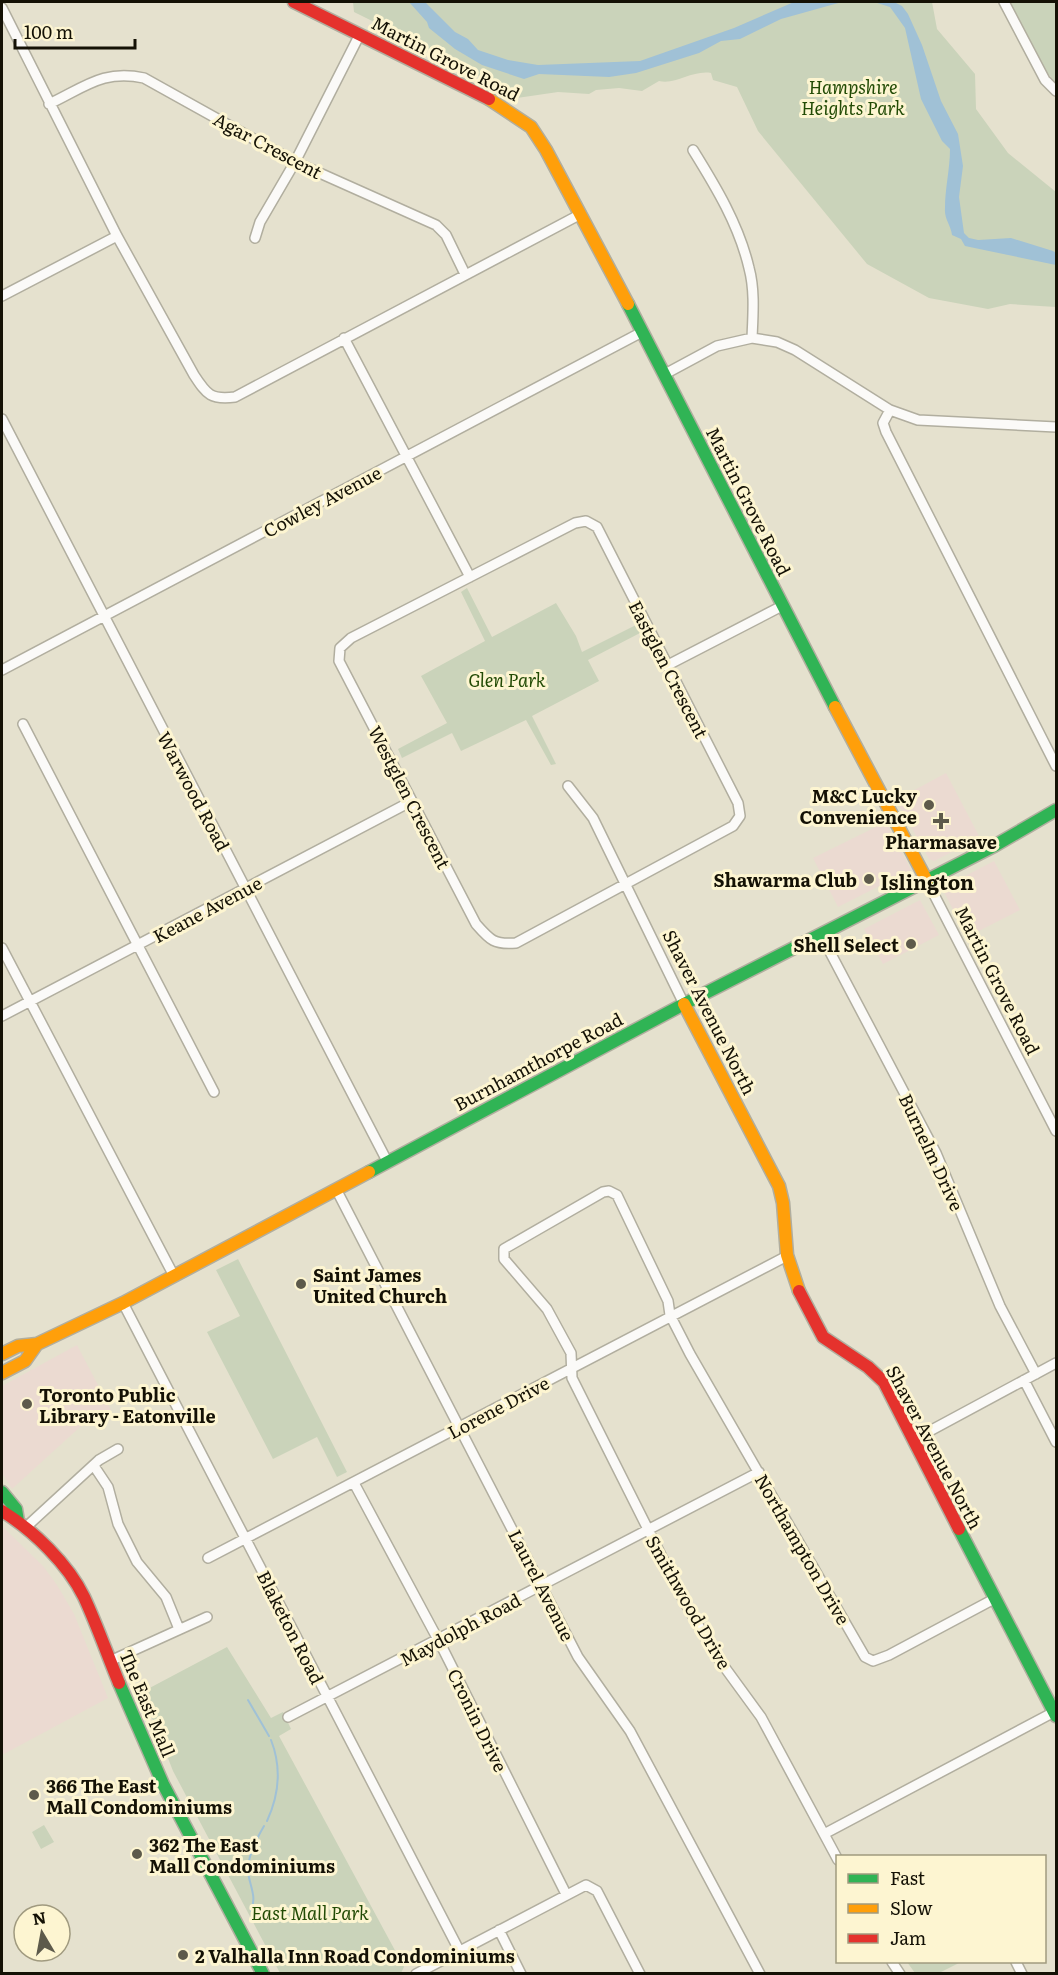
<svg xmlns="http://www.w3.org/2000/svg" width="1058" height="1975" viewBox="0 0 1058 1975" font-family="Literata,serif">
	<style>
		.commercial { fill: #ebdad1 }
		.green { fill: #cad3ba }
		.water { fill: #a0c1d6 }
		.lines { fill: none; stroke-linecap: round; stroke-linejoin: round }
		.stream { stroke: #a0c1d6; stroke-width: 2 }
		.street-casing { stroke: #b1ae9f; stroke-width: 12 }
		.fast-casing { stroke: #b1ae9f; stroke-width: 15 }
		.slow-casing { stroke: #b1ae9f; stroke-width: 15 }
		.jam-casing { stroke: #b1ae9f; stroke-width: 15 }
		.street { stroke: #fbfaf8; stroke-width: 9 }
		.fast { stroke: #30b455; stroke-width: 12 }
		.slow { stroke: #ff9f0a; stroke-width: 12 }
		.jam { stroke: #e5322d; stroke-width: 12 }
		.poi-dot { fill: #5d5a4b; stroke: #fdf5d1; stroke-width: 2 }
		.labels { text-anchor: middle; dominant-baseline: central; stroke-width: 6; stroke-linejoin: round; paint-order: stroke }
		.street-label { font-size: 18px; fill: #141105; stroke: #fdf5d1 }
		.park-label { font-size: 18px; font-style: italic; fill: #224b05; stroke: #fdf5d1 }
		.poi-label { font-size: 18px; font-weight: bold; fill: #141105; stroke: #fdf5d1; text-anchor: start }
		.neighbourhood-label { font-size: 20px; font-weight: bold; fill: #141105; stroke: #fdf5d1 }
	</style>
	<rect width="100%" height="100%" fill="#e5e1ce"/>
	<path class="commercial" d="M 946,773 L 980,838 L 934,861 L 929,859 L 896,800 Z
		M 886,822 L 911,870 L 838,907 L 813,858 Z
		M 994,861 L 1020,910 L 967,937 L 942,888 Z
		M 920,900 L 939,935 L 883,964 L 864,929 Z
		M 77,1345 L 111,1410 L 80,1427 L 12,1489 L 2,1473 L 2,1386 Z
		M 2,1526 L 43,1566 L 57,1585 L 74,1614 L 108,1698 L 2,1755 Z"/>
	<path class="green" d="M 353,2 L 932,2 L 937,29 L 975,74 L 976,109 L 1008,153 L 1056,192 L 1056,307 L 1010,304 L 988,309 L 929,298 L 867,264 L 758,131 L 737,87 L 713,80 L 711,73 C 692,70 676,85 659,81 L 642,91 L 619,88 L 596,90 L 589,94 L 558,92 L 517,98 L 449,59 L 354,12 Z
		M 1010,2 L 1056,2 L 1056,85 L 1047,72 Z
		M 467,588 L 492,637 L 556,603 L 576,636 L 582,652 L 636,625 L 640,633 L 588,660 L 599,681 L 532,716 L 556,764 L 551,765 L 526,720 L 461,751 L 452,733 L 402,758 L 398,749 L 447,723 L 421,676 L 485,641 L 461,592 Z
		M 238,1259 L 347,1472 L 337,1477 L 317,1437 L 273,1459 L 207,1332 L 240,1316 L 216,1270 Z
		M 227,1647 L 271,1718 L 283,1712 L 291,1729 L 279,1736 L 404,1967 L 401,1973 L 280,1973 L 173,1771 L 142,1692 Z
		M 44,1825 L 54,1842 L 41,1849 L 32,1832 Z
		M 907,1962 L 961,1962 L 939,1973 L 915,1973 Z"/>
	<path class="water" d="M 409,2 L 425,2 L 455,32 L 468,39 L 478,50 L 508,60 L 538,65 L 640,61 L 734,28 L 794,2 L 842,2 L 781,19 L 740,39 L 721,41 L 699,53 L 636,73 L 609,77 L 539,74 L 524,79 L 482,65 L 455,49 L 429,28 L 427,22 Z
		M 874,2 L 894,2 L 902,6 L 908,14 L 922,45 L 941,101 L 958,134 L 963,166 L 959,197 L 964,233 L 969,238 L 978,240 L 1011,238 L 1053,251 L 1056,253 L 1056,265 L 965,246 L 961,239 L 952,235 C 951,225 944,219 945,208 C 945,188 950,169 950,149 L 942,141 L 921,99 L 905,28 L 890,7 Z"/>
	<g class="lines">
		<path class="stream" d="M 248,1700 L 269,1736
			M 267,1821 C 279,1795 282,1768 271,1740
			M 251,1911 C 257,1896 250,1887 248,1872 C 247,1858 257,1838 264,1826"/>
		<g class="street-casing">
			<path id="street" d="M 1004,2 L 1045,80 L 1056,91
				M 2,8 L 117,236 L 194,375 C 207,395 211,400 235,397 L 579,215
				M 49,104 C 85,87 104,69 144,78 L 295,162 L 436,225 L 446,235 L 465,274
				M 693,150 C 716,187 739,225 749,268 C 755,290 753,315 752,338
				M 255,238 L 260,222 L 295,162 L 360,34
				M 2,296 L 117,236
				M 344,338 L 470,577
				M 665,374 L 717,346 L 752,338 L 777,342 L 795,350 L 890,410 L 918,420 L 1056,427
				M 890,410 L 883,423 L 886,432 L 1056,766
				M 2,419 L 387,1161
				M 586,521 L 597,527 L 738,803 L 740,816 L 733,826 L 516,943 C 494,945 490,940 476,924 L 339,661 L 340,648 L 351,638 L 575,523 Z
				M 666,666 L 782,606
				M 2,670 L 642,332
				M 23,724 L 214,1092
				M 568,786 L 593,818 L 684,1004
				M 927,881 L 1056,1131
				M 821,935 L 936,1153 L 1000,1306 L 1036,1374
				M 2,948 L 174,1276
				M 2,1016 L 412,801
				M 336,1189 L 578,1657 L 630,1731 L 760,1974
				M 123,1303 L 459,1950
				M 1024,1380 L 1056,1442
				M 913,1440 L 1056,1363
				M 94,1466 L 108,1487 L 118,1524 L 137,1562 L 166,1597 L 179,1629
				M 354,1483 L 442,1647 L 566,1894
				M 25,1528 L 99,1460 L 118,1449
				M 208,1558 L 787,1256
				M 110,1661 L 207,1617
				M 288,1717 L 759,1472
				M 824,1834 L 1054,1712
				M 838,1860 L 761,1717 L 715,1654 L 683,1599 L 572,1378 L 571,1353 L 547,1309 L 504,1259 L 504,1249 L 603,1192 L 609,1191 L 617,1195 L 668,1301 L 670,1315 L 690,1354 L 865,1657 L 873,1661 L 889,1655 L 994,1599
				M 499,1930 L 521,1974
				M 892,1962 L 900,1974
				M 1016,1962 L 1022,1974
				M 416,1974 L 586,1885 L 597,1891 L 640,1974"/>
		</g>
		<g class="fast-casing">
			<path id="fast" d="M 628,304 L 835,707
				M 369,1172 L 684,1004 L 994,846 L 1056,810
				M 2,1492 L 16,1509 L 18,1521
				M 959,1529 L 1056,1716
				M 119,1683 L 163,1784 L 263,1974"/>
		</g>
		<g class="slow-casing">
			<path id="slow" d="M 489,99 L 531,127 L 546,150 L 628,304
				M 835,707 L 927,881
				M 684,1004 L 779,1186 L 783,1203 L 787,1255 L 799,1291
				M 2,1354 L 18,1346 L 37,1344 L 123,1303 L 369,1172
				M 2,1373 L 25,1361 L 37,1344"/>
		</g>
		<g class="jam-casing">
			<path id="jam" d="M 294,2 L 489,99
				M 799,1291 L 823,1337 L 868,1367 L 884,1382 L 959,1529
				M 2,1511 C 33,1530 68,1564 84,1597 C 97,1625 107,1654 119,1683"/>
		</g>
		<use href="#street" class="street"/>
		<use href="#fast" class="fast"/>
		<use href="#slow" class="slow"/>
		<use href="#jam" class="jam"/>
	</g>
	<g class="poi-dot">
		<circle cx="929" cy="805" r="6"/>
		<path d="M938 812h6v6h6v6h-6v6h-6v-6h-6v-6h6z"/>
		<circle cx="869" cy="879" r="6"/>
		<circle cx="911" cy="944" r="6"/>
		<circle cx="301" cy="1284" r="6"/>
		<circle cx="27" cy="1404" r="6"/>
		<circle cx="34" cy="1795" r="6"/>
		<circle cx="137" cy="1854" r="6"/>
		<circle cx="183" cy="1955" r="6"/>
	</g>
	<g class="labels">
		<g class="street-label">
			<text transform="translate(446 58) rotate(27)">Martin Grove Road</text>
			<text transform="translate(268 145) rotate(28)">Agar Crescent</text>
			<text transform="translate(322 501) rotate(-28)">Cowley Avenue</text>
			<text transform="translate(749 501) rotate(63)">Martin Grove Road</text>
			<text transform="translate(669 669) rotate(63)">Eastglen Crescent</text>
			<text transform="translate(194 791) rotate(62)">Warwood Road</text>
			<text transform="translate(410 797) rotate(63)">Westglen Crescent</text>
			<text transform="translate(207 909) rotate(-28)">Keane Avenue</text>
			<text transform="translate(998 980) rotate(63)">Martin Grove Road</text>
			<text transform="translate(710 1012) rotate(63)">Shaver Avenue North</text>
			<text transform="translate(538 1061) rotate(-28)">Burnhamthorpe Road</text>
			<text transform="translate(932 1152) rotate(65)">Burnelm Drive</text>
			<text transform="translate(498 1407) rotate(-28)">Lorene Drive</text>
			<text transform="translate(935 1447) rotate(62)">Shaver Avenue North</text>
			<text transform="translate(803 1549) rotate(60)">Northampton Drive</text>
			<text transform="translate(542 1585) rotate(63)">Laurel Avenue</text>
			<text transform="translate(689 1602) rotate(60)">Smithwood Drive</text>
			<text transform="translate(291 1627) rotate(63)">Blaketon Road</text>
			<text transform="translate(460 1629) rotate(-28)">Maydolph Road</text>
			<text transform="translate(148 1703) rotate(67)">The East Mall</text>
			<text transform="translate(478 1720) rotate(64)">Cronin Drive</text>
		</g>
		<g class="park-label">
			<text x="853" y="86">Hampshire<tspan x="853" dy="21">Heights Park</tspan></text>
			<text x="507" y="679">Glen Park</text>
			<text x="310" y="1912">East Mall Park</text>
		</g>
		<g class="poi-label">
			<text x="917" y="795" text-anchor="end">M&amp;C Lucky<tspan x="917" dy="21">Convenience</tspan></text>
			<text x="941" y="841" text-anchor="middle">Pharmasave</text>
			<text x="857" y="879" text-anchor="end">Shawarma Club</text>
			<text x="899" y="944" text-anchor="end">Shell Select</text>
			<text x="313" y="1274">Saint James<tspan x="313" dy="21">United Church</tspan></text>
			<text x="39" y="1394">Toronto Public<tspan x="39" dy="21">Library - Eatonville</tspan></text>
			<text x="46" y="1785">366 The East<tspan x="46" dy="21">Mall Condominiums</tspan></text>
			<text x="149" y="1844">362 The East<tspan x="149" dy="21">Mall Condominiums</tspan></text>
			<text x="195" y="1955">2 Valhalla Inn Road Condominiums</text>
		</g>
		<g class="neighbourhood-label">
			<text x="927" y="881">Islington</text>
		</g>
	</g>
	<rect width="1058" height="1975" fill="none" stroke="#141105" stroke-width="6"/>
	<rect x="836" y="1855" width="210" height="108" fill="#fdf5d1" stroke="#a09a7f" stroke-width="1.5"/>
	<rect x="848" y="1874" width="30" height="9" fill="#30b455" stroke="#a09a7f" stroke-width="1.5"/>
	<text x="890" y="1885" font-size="18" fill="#141105">Fast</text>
	<rect x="848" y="1904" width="30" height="9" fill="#ff9f0a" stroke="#a09a7f" stroke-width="1.5"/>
	<text x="890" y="1915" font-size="18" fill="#141105">Slow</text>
	<rect x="848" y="1934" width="30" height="9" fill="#e5322d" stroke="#a09a7f" stroke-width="1.5"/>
	<text x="890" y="1945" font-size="18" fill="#141105">Jam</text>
	<g transform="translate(42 1933) rotate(350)"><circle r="28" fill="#fdf5d1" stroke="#a09a7f" stroke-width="1.5"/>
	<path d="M0-4.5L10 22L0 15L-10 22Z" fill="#5d5a4b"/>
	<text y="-9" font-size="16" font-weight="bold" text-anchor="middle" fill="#141105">N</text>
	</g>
	<path d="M15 39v9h120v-9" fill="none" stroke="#141105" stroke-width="3"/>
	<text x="24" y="39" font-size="18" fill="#141105" stroke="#fdf5d1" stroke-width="4.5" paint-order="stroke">100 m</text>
</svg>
